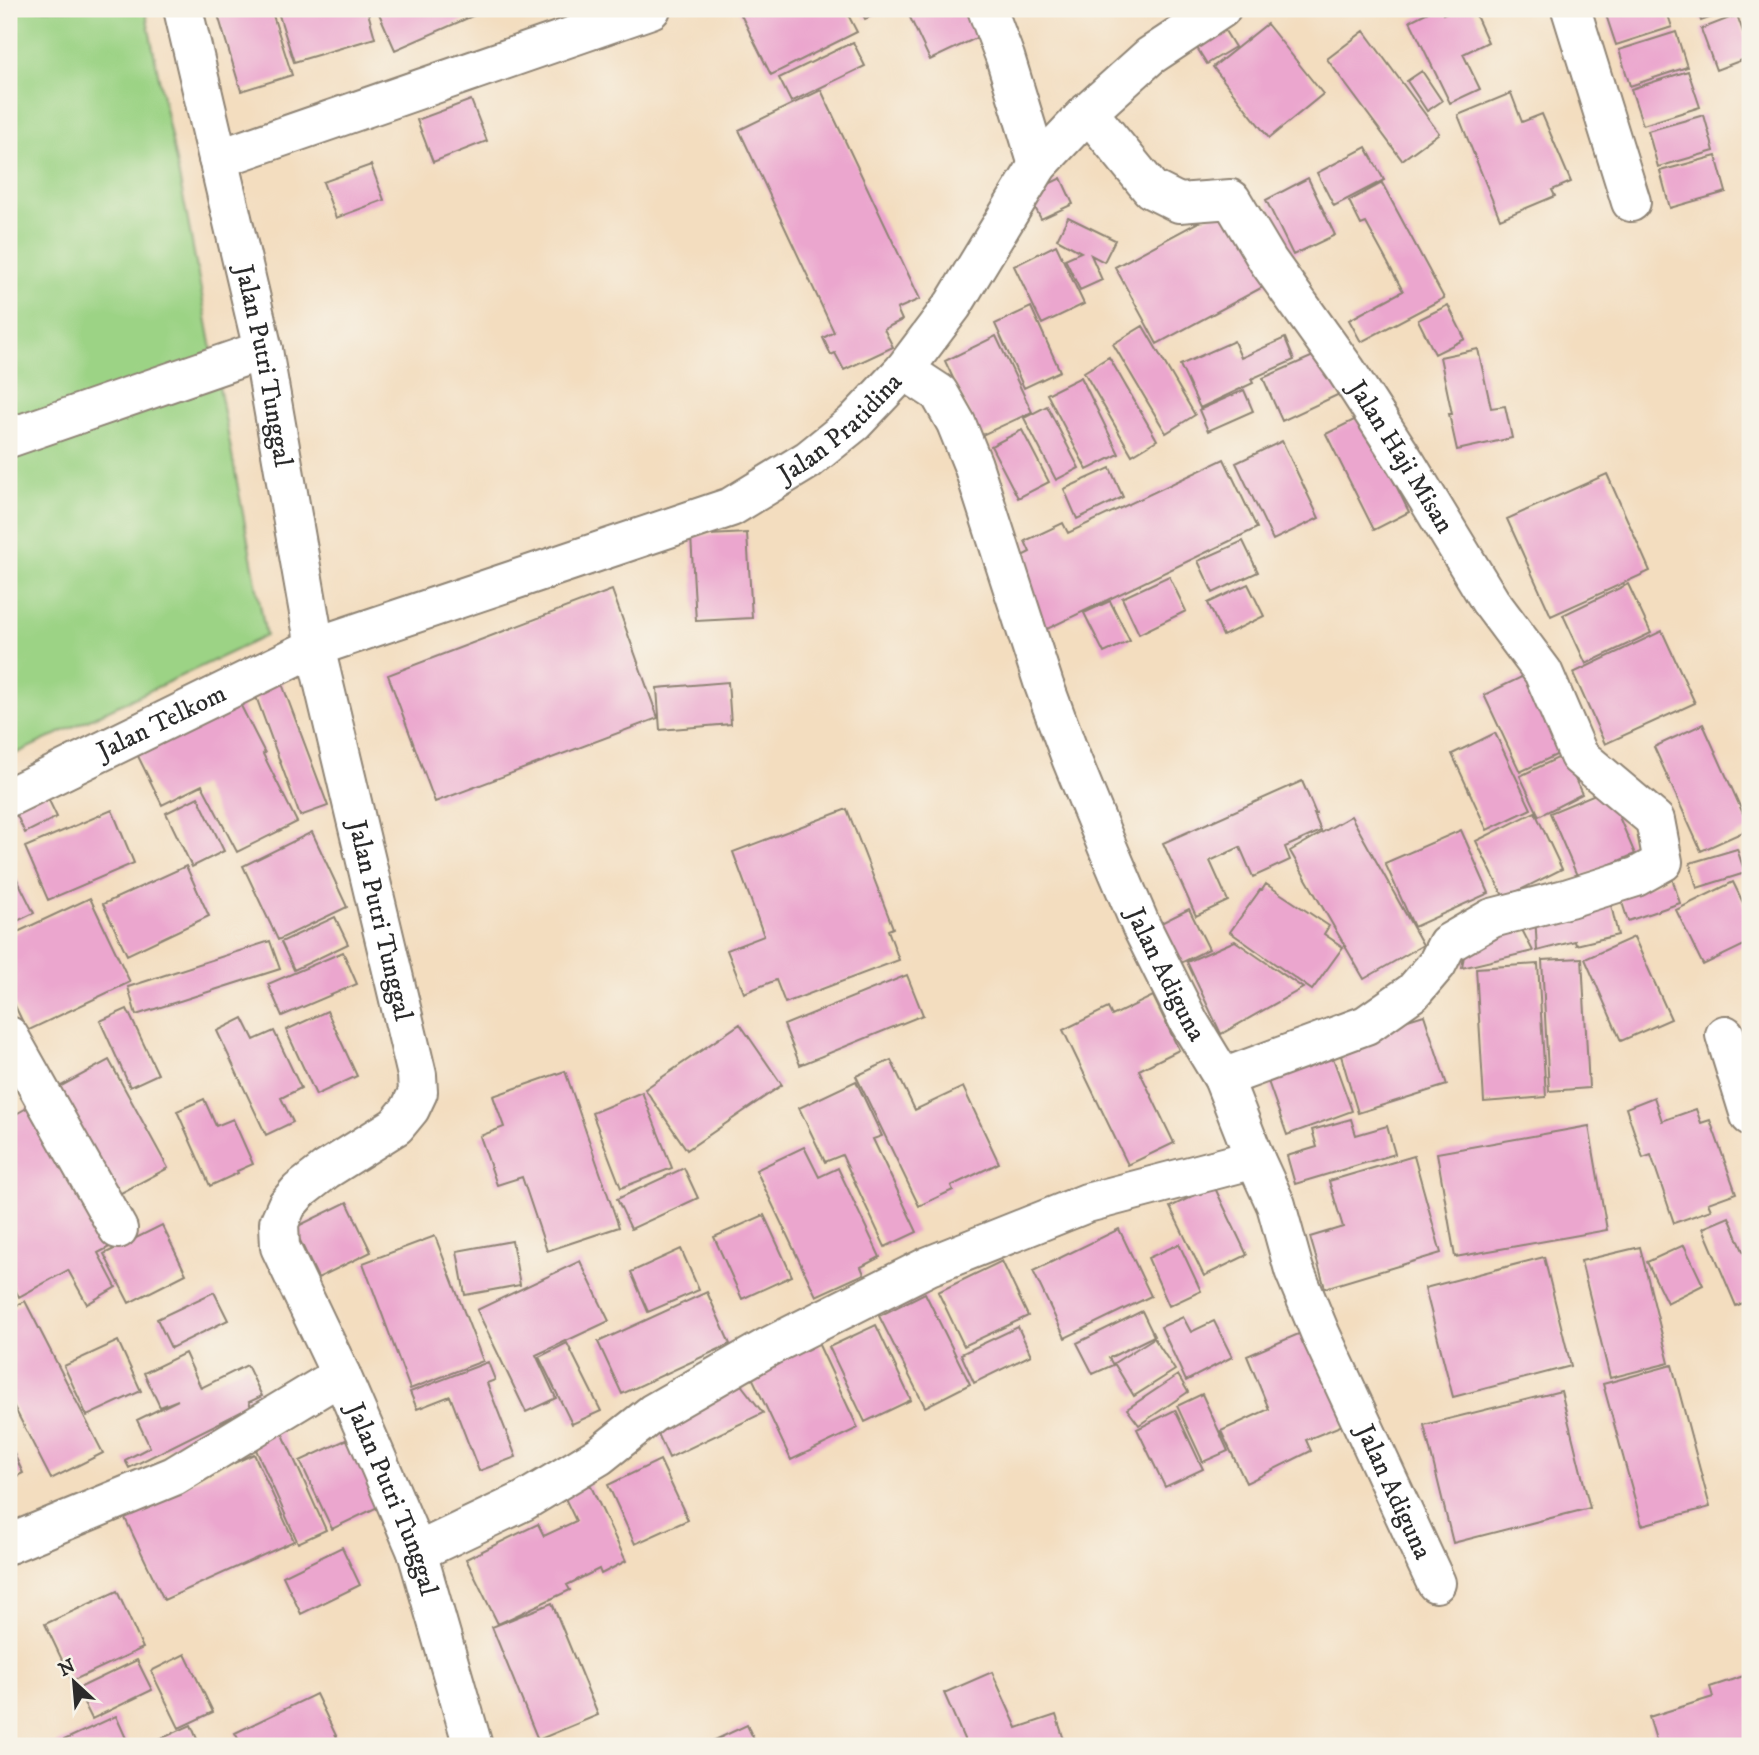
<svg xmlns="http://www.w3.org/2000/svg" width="1759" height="1755" viewBox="0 0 1759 1755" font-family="'IM FELL DW Pica',serif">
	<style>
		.green { fill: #9cd385; stroke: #647f58; stroke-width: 2 }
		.building { fill: #eba6ce }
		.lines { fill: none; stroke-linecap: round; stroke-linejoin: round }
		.minor-casing { stroke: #8f8475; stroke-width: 42 }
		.minor { stroke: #fff; stroke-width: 38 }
		.labels { text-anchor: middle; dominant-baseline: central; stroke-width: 5; stroke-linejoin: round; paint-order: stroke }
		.street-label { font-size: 26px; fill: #2b2b2b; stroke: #f7f3e8 }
	</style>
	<rect width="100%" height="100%" fill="#f7f3e8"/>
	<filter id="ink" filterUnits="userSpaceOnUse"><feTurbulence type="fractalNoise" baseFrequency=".0143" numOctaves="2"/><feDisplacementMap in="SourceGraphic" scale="14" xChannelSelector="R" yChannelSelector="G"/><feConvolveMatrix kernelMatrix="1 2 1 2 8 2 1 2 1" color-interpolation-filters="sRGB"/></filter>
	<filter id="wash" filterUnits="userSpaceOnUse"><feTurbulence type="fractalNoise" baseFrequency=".00686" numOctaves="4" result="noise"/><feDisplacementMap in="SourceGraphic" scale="28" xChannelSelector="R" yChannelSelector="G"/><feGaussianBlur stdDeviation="1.57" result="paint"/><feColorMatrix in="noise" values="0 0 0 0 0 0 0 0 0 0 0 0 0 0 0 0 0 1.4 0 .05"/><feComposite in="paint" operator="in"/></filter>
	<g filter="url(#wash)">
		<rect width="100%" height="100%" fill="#f3ddbf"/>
		<path class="green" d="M 9,9 L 145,9 L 187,216 L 266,636 L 9,757 L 9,66 L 13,64 L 9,53 Z"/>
		<g id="blocks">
			<path class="building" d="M 239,9 L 271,9 L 292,75 L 241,91 L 218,15 Z
				M 277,9 L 367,9 L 375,38 L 294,62 Z
				M 377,9 L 483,9 L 484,11 L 395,50 Z
				M 738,9 L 845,9 L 857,32 L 771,75 Z
				M 860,9 L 887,9 L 865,19 Z
				M 906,9 L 981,9 L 991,31 L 930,60 Z
				M 1434,9 L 1441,9 L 1443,14 L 1454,9 L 1473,9 L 1488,42 L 1463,54 L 1480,89 L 1450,103 L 1410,21 Z
				M 1604,9 L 1666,9 L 1672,27 L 1616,45 Z
				M 1697,9 L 1734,9 L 1701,21 Z
				M 1737,15 L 1750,51 L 1750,57 L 1716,70 L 1701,29 Z
				M 1267,24 L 1323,94 L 1269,138 L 1213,67 Z
				M 1222,26 L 1235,47 L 1207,64 L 1194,43 Z
				M 1364,31 L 1439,133 L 1402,160 L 1327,59 Z
				M 1676,32 L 1687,67 L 1630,86 L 1619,50 Z
				M 853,42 L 865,66 L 791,102 L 779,78 Z
				M 1422,71 L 1442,101 L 1427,111 L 1407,81 Z
				M 1688,71 L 1700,107 L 1643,125 L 1631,89 Z
				M 821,90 L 920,299 L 897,309 L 902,320 L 884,329 L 893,347 L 844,370 L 835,353 L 831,355 L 823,338 L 834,332 L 739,130 Z
				M 1511,93 L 1522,122 L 1542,114 L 1571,182 L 1552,190 L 1555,196 L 1500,219 L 1458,115 Z
				M 471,100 L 487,141 L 433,162 L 417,120 Z
				M 1704,115 L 1714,151 L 1658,167 L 1648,131 Z
				M 1366,147 L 1384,180 L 1334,206 L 1317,173 Z
				M 1716,156 L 1726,192 L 1670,208 L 1660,171 Z
				M 371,165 L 384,200 L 336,218 L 323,182 Z
				M 1061,178 L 1073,204 L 1041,219 L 1028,194 Z
				M 1308,178 L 1335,235 L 1293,255 L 1266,200 Z
				M 1382,183 L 1444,298 L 1361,342 L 1349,320 L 1403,291 L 1366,223 L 1361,225 L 1349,201 Z
				M 1232,204 L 1274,281 L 1157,344 L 1115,267 Z
				M 1068,217 L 1115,240 L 1104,262 L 1091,255 L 1102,280 L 1080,290 L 1065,259 L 1081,252 L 1057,239 Z
				M 1056,245 L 1084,304 L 1042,324 L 1014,266 Z
				M 1448,305 L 1465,339 L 1435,354 L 1418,320 Z
				M 1031,307 L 1060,371 L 1024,388 L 995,324 Z
				M 1143,326 L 1195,415 L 1166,433 L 1113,344 Z
				M 996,336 L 1032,412 L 980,436 L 945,361 Z
				M 1285,338 L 1294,360 L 1251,379 L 1253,383 L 1200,408 L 1180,365 L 1234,341 L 1241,358 Z
				M 1478,349 L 1491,408 L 1505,406 L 1512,438 L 1457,450 L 1449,414 L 1452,414 L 1440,357 Z
				M 1327,350 L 1346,391 L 1282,421 L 1263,378 Z
				M 1109,357 L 1157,440 L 1132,455 L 1084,372 Z
				M 1081,377 L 1119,454 L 1087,470 L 1047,394 Z
				M 1244,390 L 1253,411 L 1208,431 L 1199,410 Z
				M 1047,406 L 1079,468 L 1056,480 L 1024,418 Z
				M 1362,416 L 1409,512 L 1374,530 L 1326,434 Z
				M 1022,430 L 1049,482 L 1018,498 L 991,446 Z
				M 1282,441 L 1319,518 L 1273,540 L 1236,463 Z
				M 1224,459 L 1257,528 L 1045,630 L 1012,561 L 1030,552 L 1025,541 L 1063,523 L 1068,533 Z
				M 1110,468 L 1123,497 L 1077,519 L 1064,489 Z
				M 1607,474 L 1650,571 L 1551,616 L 1507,519 Z
				M 747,533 L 752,618 L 696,621 L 691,536 Z
				M 1243,541 L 1258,572 L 1213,593 L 1198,561 Z
				M 1169,576 L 1186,611 L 1139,634 L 1122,598 Z
				M 1248,584 L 1264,616 L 1223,636 L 1208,603 Z
				M 1628,584 L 1651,633 L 1586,664 L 1563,615 Z
				M 612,590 L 658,718 L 435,802 L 388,675 Z
				M 1110,601 L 1130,641 L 1104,653 L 1084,613 Z
				M 1662,631 L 1695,703 L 1605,744 L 1573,673 Z
				M 1532,672 L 1569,749 L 1520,772 L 1484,695 Z
				M 281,681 L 328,806 L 300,816 L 254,691 Z
				M 728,682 L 731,724 L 660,730 L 657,688 Z
				M 238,700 L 265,753 L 263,754 L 297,822 L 237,852 L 202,785 L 162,805 L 136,752 Z
				M 1703,724 L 1750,829 L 1701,851 L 1654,747 Z
				M 1495,733 L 1531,809 L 1487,830 L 1452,754 Z
				M 1564,755 L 1582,794 L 1539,816 L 1520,776 Z
				M 1302,781 L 1316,814 L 1314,814 L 1321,831 L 1285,847 L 1290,860 L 1253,877 L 1240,847 L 1210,861 L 1228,901 L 1196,916 L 1163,843 Z
				M 1607,789 L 1635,854 L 1578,878 L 1550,813 Z
				M 44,790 L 57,817 L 25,833 L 12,805 Z
				M 198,797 L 224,851 L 192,867 L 166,813 Z
				M 847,809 L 893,928 L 888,930 L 899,960 L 785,1003 L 776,980 L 744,993 L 727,950 L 764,936 L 733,852 Z
				M 112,810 L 134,863 L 48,900 L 25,847 Z
				M 1535,812 L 1562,869 L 1504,898 L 1476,841 Z
				M 1351,816 L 1423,945 L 1364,979 L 1290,851 Z
				M 1461,830 L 1489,893 L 1414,927 L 1385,863 Z
				M 312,832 L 347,907 L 278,940 L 243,866 Z
				M 1737,849 L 1745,873 L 1697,888 L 1690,863 Z
				M 9,863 L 34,913 L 9,925 Z
				M 186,866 L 209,916 L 127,955 L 103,904 Z
				M 1672,878 L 1680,903 L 1628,921 L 1620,896 Z
				M 1733,882 L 1750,917 L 1750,959 L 1744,945 L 1703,965 L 1676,910 Z
				M 1266,884 L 1329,926 L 1324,934 L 1343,947 L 1312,990 L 1230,932 L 1260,890 L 1262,890 Z
				M 90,898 L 130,982 L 27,1031 L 9,993 L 9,936 Z
				M 1611,905 L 1618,935 L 1576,945 L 1575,941 L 1537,951 L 1535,913 L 1578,914 Z
				M 1189,909 L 1209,949 L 1179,964 L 1159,924 Z
				M 335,917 L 348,944 L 294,970 L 281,942 Z
				M 1517,920 L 1533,951 L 1462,968 L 1467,937 Z
				M 1634,937 L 1671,1019 L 1621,1041 L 1585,959 Z
				M 270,941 L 280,969 L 136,1015 L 128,987 Z
				M 1235,941 L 1303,988 L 1221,1034 L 1187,962 Z
				M 343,952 L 357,984 L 282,1016 L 268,984 Z
				M 1582,958 L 1589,1088 L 1549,1091 L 1542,960 Z
				M 1538,964 L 1546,1097 L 1484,1102 L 1476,968 Z
				M 907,975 L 923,1015 L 800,1065 L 784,1025 Z
				M 1153,996 L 1179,1050 L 1139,1070 L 1174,1143 L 1128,1165 L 1063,1030 L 1108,1008 L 1112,1016 Z
				M 127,1009 L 158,1074 L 130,1087 L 100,1021 Z
				M 327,1011 L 357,1076 L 316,1095 L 286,1030 Z
				M 1424,1015 L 1447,1085 L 1358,1113 L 1337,1042 Z
				M 243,1018 L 254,1040 L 274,1031 L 301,1088 L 281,1098 L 293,1122 L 266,1135 L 217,1031 Z
				M 740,1024 L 782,1085 L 687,1150 L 645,1089 Z
				M 1329,1047 L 1352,1111 L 1287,1135 L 1264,1070 Z
				M 109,1060 L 168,1168 L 108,1200 L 50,1092 Z
				M 891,1060 L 915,1110 L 963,1087 L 999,1163 L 951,1186 L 953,1190 L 919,1206 L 856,1076 Z
				M 565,1071 L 619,1227 L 547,1251 L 522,1177 L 497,1185 L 480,1136 L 504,1127 L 493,1096 Z
				M 856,1081 L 882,1136 L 873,1139 L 917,1232 L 885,1247 L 842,1155 L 825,1162 L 799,1108 Z
				M 642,1092 L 672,1168 L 621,1188 L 592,1113 Z
				M 1654,1097 L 1662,1121 L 1696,1109 L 1701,1123 L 1710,1120 L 1736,1193 L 1708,1203 L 1711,1210 L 1674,1223 L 1651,1155 L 1643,1158 L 1626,1108 Z
				M 204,1099 L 216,1126 L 233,1119 L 253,1164 L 237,1171 L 238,1173 L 210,1186 L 177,1111 Z
				M 41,1100 L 119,1242 L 98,1253 L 116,1287 L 87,1304 L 68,1270 L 19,1297 L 9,1278 L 9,1118 Z
				M 1351,1119 L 1356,1135 L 1387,1126 L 1395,1154 L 1295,1184 L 1287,1156 L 1317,1147 L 1312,1130 Z
				M 1589,1126 L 1607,1230 L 1455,1257 L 1437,1153 Z
				M 804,1147 L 819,1177 L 838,1168 L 880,1257 L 861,1267 L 864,1274 L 816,1296 L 756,1170 Z
				M 1414,1156 L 1441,1253 L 1325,1288 L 1310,1237 L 1343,1227 L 1329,1181 Z
				M 684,1168 L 698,1198 L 631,1229 L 617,1199 Z
				M 1214,1186 L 1247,1255 L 1204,1276 L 1170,1207 Z
				M 347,1202 L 371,1252 L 318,1278 L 294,1228 Z
				M 764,1215 L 792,1276 L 742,1299 L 714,1237 Z
				M 1729,1217 L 1750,1268 L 1750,1300 L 1736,1306 L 1703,1228 Z
				M 162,1225 L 186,1274 L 129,1303 L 104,1254 Z
				M 1119,1229 L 1151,1296 L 1065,1338 L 1033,1271 Z
				M 435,1236 L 483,1361 L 410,1389 L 363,1263 Z
				M 512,1241 L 520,1285 L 465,1295 L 457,1251 Z
				M 1179,1244 L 1201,1291 L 1169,1306 L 1148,1258 Z
				M 1684,1245 L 1703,1285 L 1667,1303 L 1647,1262 Z
				M 1640,1247 L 1669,1363 L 1610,1378 L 1581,1261 Z
				M 681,1249 L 699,1290 L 648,1312 L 631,1272 Z
				M 1544,1257 L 1571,1366 L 1453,1397 L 1425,1288 Z
				M 580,1261 L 609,1321 L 536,1355 L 556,1398 L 526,1412 L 477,1310 Z
				M 1002,1261 L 1028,1316 L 964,1346 L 938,1292 Z
				M 214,1292 L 228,1320 L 171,1348 L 157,1319 Z
				M 707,1292 L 730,1344 L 622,1394 L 598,1342 Z
				M 925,1293 L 970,1384 L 925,1407 L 879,1316 Z
				M 25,1301 L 103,1453 L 51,1479 L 9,1397 L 9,1309 Z
				M 1142,1311 L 1154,1336 L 1109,1358 L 1113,1365 L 1093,1374 L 1077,1343 Z
				M 1183,1317 L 1191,1332 L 1214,1321 L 1232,1357 L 1186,1381 L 1161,1327 Z
				M 876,1325 L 911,1400 L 865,1422 L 829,1347 Z
				M 1018,1327 L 1031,1355 L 974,1383 L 961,1354 Z
				M 1315,1327 L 1355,1420 L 1306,1440 L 1311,1451 L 1246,1483 L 1221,1431 L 1269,1409 L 1247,1356 Z
				M 1154,1338 L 1175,1370 L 1134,1396 L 1114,1363 Z
				M 118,1341 L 141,1391 L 87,1416 L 64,1366 Z
				M 567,1343 L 601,1411 L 572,1424 L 539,1357 Z
				M 818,1343 L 858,1428 L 791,1460 L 751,1375 Z
				M 185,1353 L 201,1388 L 247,1365 L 262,1396 L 249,1402 L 251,1407 L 129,1468 L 125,1460 L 150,1447 L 137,1420 L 178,1400 L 160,1407 L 144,1373 Z
				M 488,1362 L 495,1380 L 487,1383 L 516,1457 L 479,1471 L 450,1396 L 417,1409 L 410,1392 Z
				M 1672,1365 L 1710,1507 L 1642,1525 L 1603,1384 Z
				M 732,1373 L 763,1413 L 669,1458 L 654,1425 Z
				M 1178,1375 L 1188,1392 L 1139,1425 L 1127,1409 Z
				M 1561,1391 L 1590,1508 L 1453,1543 L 1424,1425 Z
				M 1202,1394 L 1228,1451 L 1203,1462 L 1177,1406 Z
				M 1175,1410 L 1203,1469 L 1165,1487 L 1137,1429 Z
				M 281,1430 L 326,1530 L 298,1543 L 253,1443 Z
				M 352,1437 L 384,1504 L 332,1529 L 300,1461 Z
				M 9,1443 L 23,1473 L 9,1480 Z
				M 254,1454 L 294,1541 L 164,1600 L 123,1514 Z
				M 660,1460 L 688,1520 L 635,1544 L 608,1485 Z
				M 588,1480 L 626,1561 L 601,1574 L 599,1569 L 567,1585 L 570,1590 L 498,1624 L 466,1559 L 538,1524 L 544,1536 L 576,1521 L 562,1492 Z
				M 342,1547 L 360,1585 L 301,1614 L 283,1576 Z
				M 117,1591 L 143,1648 L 72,1681 L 45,1624 Z
				M 552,1603 L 598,1715 L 538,1740 L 492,1627 Z
				M 185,1654 L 213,1712 L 179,1728 L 151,1671 Z
				M 137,1660 L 152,1690 L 92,1719 L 77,1689 Z
				M 992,1672 L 1017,1728 L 1056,1715 L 1066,1746 L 967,1746 L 944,1693 Z
				M 1750,1674 L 1750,1746 L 1658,1746 L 1649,1717 L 1713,1697 L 1710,1687 Z
				M 316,1694 L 341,1746 L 242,1746 L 235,1733 Z
				M 116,1716 L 129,1745 L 127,1746 L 51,1746 Z
				M 191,1725 L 200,1746 L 145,1746 Z
				M 747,1725 L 757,1746 L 702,1746 Z"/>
		</g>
	</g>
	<g filter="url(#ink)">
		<use href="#blocks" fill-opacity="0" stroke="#8f8475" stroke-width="2"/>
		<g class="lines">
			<g class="minor-casing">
				<g id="minor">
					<path id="s1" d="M 183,9 L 263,350 L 315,647 L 417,1075 L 418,1092 L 410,1109 L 396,1126 L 326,1170 L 299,1191 L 287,1205 L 279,1223 L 280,1247 L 341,1375 L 417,1552 L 473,1746"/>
					<path d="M 987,9 L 1005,57 L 1038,165"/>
					<path d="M 1571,9 L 1631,202"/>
					<path id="s2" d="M 1088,112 L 1151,189 L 1179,203 L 1231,199 L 1268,261 L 1346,370 L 1406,463 L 1490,601 L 1543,672 L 1579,756 L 1655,820 L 1663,862 L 1636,877 L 1569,898 L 1492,918 L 1447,944 L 1437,964 L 1413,992 L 1366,1025 L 1223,1078"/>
					<path d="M 218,159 L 651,9"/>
					<path id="s3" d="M 904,370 L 939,393 L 956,423 L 973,465 L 1044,685 L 1071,758 L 1107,846 L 1141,926 L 1189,1022 L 1223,1078 L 1255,1159 L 1276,1205 L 1294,1270 L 1321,1335 L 1436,1583"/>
					<path d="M 9,438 L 263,350"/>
					<path id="s4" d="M 9,797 L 315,647 L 731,507 L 808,460 L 854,423 L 904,370 L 953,305 L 1038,165 L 1088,112 L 1150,56 L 1221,9"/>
					<path d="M 1725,1035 L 1750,1116"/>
					<path d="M 9,1036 L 118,1229"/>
					<path d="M 9,1544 L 174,1476 L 341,1375"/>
					<path d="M 417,1552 L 524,1501 L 599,1456 L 653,1413 L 768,1347 L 929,1266 L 1087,1203 L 1255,1159"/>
				</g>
			</g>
			<use href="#minor" class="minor"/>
		</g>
	</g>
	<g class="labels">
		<g class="street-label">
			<text stroke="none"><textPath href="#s1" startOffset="366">Jalan Putri Tunggal</textPath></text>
			<text stroke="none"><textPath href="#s4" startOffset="915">Jalan Pratidina</textPath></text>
			<text stroke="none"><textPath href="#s2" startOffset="492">Jalan Haji Misan</textPath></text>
			<text stroke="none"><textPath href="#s4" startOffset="170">Jalan Telkom</textPath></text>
			<text stroke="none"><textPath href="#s1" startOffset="933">Jalan Putri Tunggal</textPath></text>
			<text stroke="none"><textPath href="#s3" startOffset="667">Jalan Adiguna</textPath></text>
			<text stroke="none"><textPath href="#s3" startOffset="1234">Jalan Adiguna</textPath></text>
			<text stroke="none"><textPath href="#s1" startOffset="1605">Jalan Putri Tunggal</textPath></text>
		</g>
	</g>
	<rect width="1759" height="1755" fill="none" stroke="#f7f3e8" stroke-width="35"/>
	<g transform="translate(74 1682) rotate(334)" stroke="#f7f3e8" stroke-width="5" paint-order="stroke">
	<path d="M0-5L12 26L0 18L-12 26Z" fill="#2b2b2b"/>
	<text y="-10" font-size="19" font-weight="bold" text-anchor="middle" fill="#2b2b2b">N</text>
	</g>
</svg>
